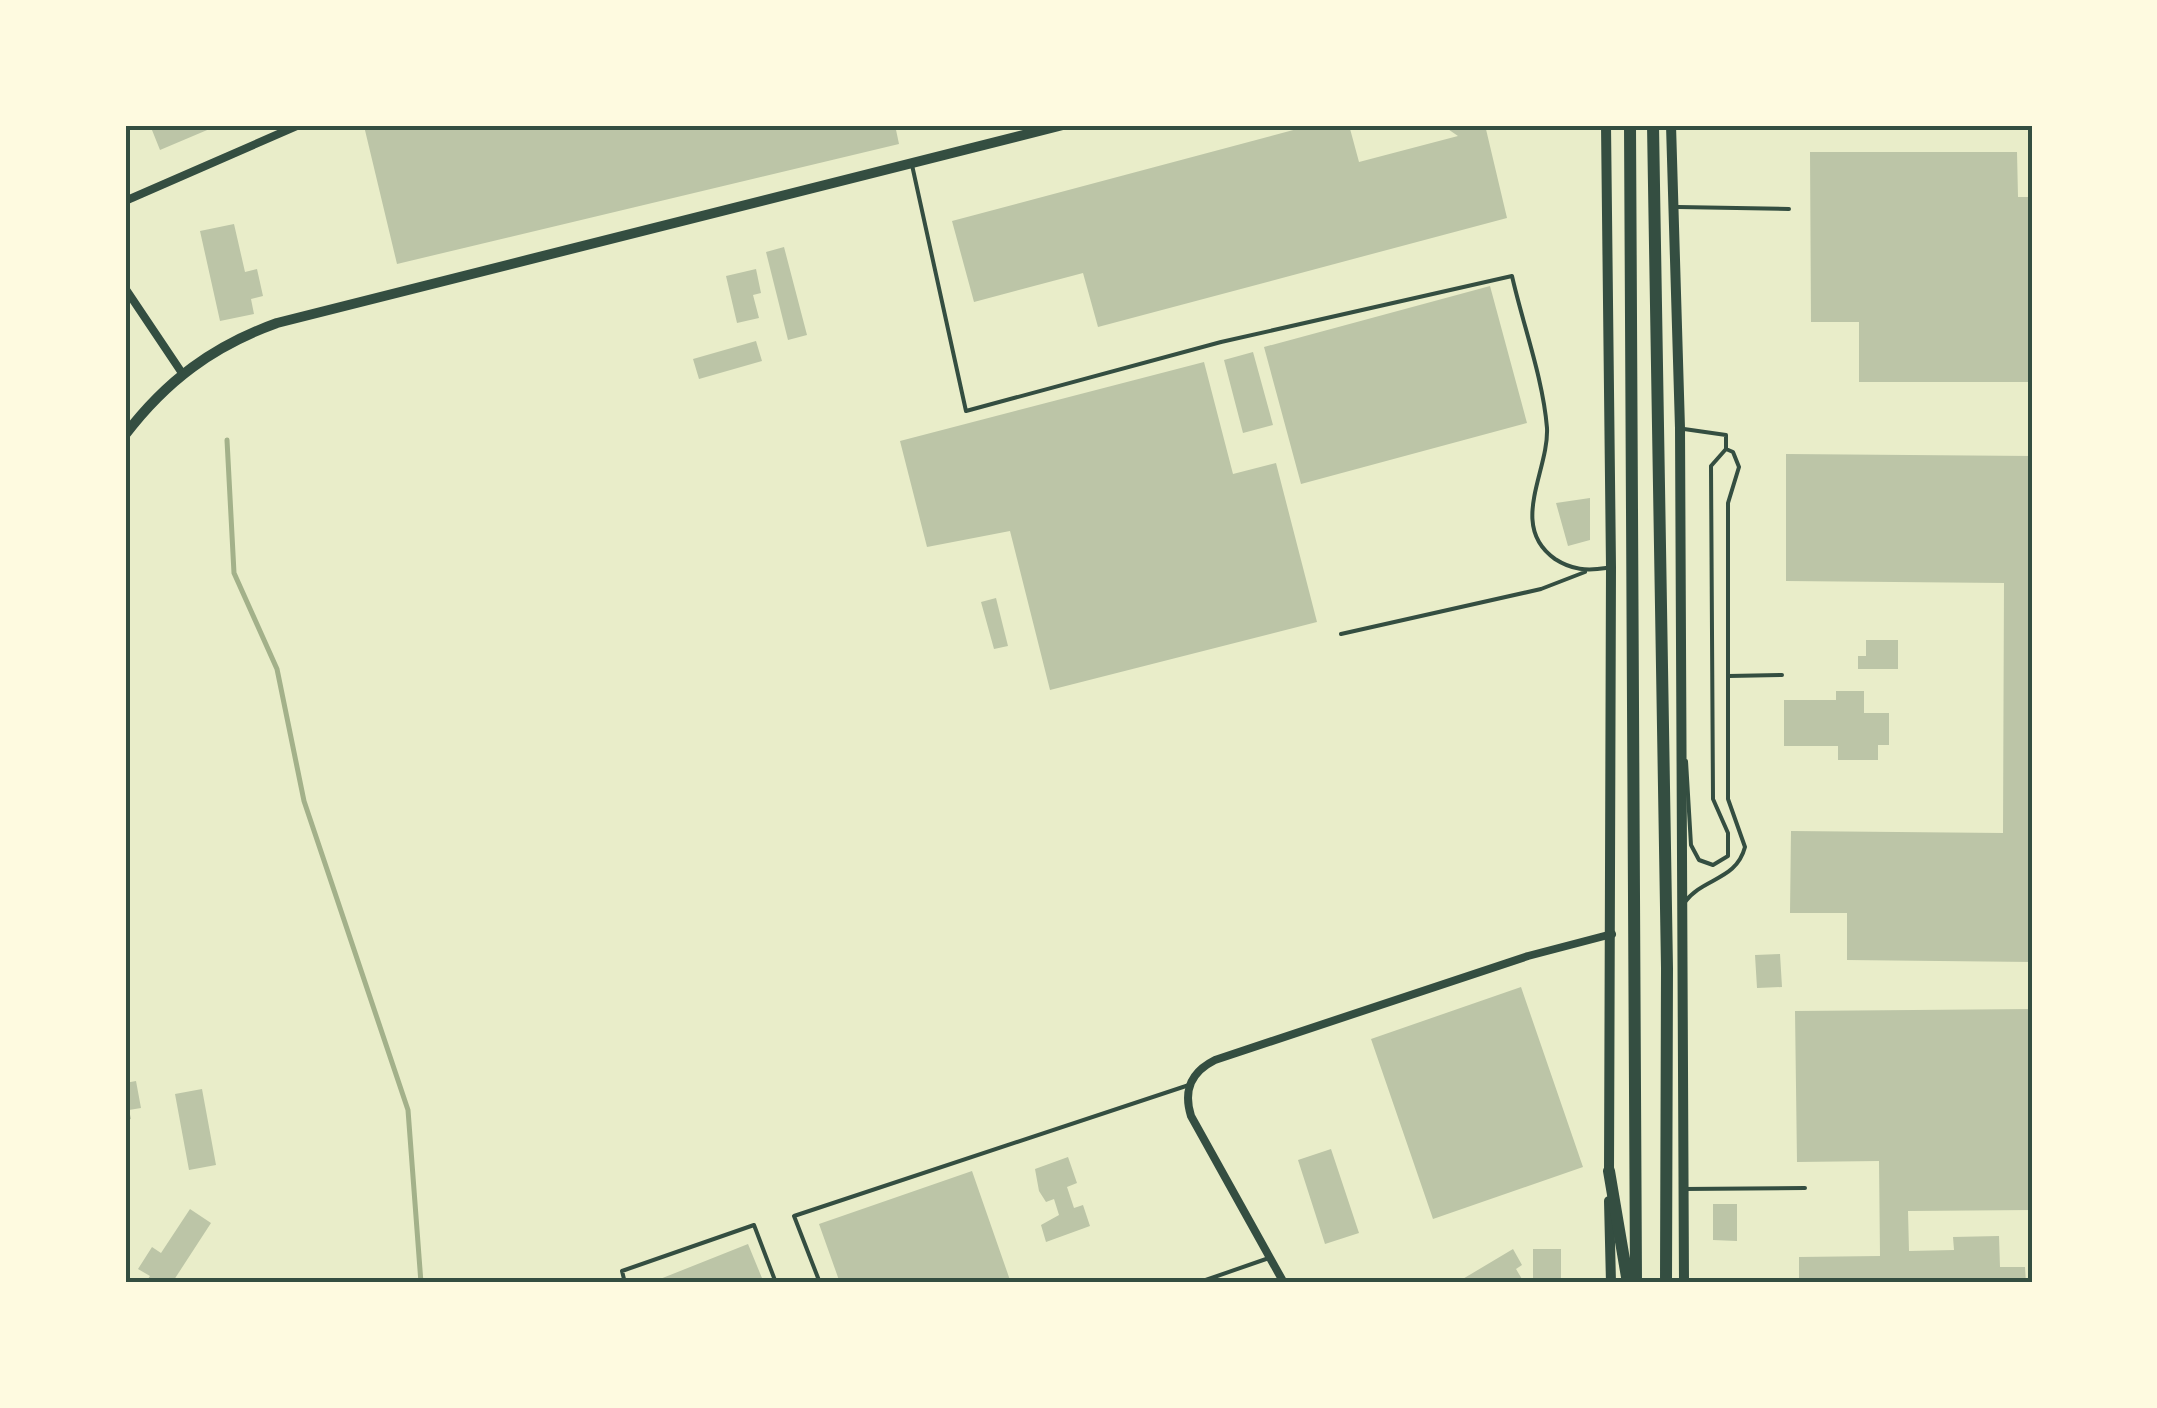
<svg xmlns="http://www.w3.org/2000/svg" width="2157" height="1408" viewBox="0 0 2157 1408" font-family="Cabin,sans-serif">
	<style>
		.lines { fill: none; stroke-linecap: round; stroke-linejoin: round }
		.stream { stroke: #a3b18a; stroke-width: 5 }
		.building { fill: #bcc5a7 }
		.service { stroke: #344e41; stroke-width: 4 }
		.minor { stroke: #344e41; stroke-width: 8 }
		.tertiary { stroke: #344e41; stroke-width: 10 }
		.trunk { stroke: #344e41; stroke-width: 12 }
		.neatline { fill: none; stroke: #344e41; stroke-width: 4 }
	</style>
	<rect width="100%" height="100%" fill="#e9edc9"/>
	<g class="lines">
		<path class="stream" d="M 227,440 L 234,573 L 277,669 L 304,801 L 408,1110 L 421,1283"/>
	</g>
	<path class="building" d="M 150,125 L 219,125 L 160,150 Z
		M 368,125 L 895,125 L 899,144 L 397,264 L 364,126 Z
		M 1312,125 L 1349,125 L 1359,162 L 1458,136 L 1442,125 L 1485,125 L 1507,218 L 1098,327 L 1083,273 L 974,302 L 952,221 Z
		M 1810,152 L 2017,152 L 2018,197 L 2032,197 L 2032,382 L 1859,382 L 1859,322 L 1811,322 Z
		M 234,224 L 245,272 L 257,269 L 263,296 L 251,299 L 254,314 L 220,321 L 200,231 Z
		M 784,247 L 807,335 L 788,340 L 766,252 Z
		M 756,269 L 761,293 L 753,295 L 759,318 L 737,323 L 726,276 Z
		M 1490,286 L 1527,423 L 1301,484 L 1264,347 Z
		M 756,341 L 762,361 L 699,379 L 693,359 Z
		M 1253,352 L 1273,425 L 1243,433 L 1224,360 Z
		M 1204,362 L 1233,474 L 1276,463 L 1317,622 L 1050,690 L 1010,531 L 927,547 L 900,441 Z
		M 1786,454 L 2032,456 L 2032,962 L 1847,960 L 1847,913 L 1790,913 L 1791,831 L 2003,833 L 2004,583 L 1786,581 Z
		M 1590,498 L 1590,540 L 1568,546 L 1556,503 Z
		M 996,598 L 1008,646 L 994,649 L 981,602 Z
		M 1866,640 L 1898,640 L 1898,669 L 1858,669 L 1858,656 L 1866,656 Z
		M 1836,691 L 1864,691 L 1864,713 L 1889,713 L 1889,745 L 1878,745 L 1878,760 L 1838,760 L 1838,746 L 1784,746 L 1784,700 L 1836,700 Z
		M 1780,954 L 1782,987 L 1757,988 L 1755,955 Z
		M 1521,987 L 1583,1167 L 1433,1219 L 1371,1039 Z
		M 2032,1009 L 2032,1210 L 1908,1211 L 1909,1251 L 1954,1250 L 1953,1237 L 1999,1236 L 2000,1267 L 2025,1267 L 2026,1283 L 1799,1283 L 1799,1257 L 1880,1256 L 1879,1161 L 1797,1162 L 1795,1011 Z
		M 136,1081 L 141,1108 L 129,1110 L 131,1119 L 125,1120 L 125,1083 Z
		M 202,1089 L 216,1165 L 189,1170 L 175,1094 Z
		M 1331,1149 L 1359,1233 L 1325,1244 L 1298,1160 Z
		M 1068,1157 L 1077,1183 L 1067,1187 L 1074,1208 L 1083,1205 L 1090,1226 L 1046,1242 L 1041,1225 L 1059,1215 L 1054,1199 L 1046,1202 L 1039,1191 L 1035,1169 Z
		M 972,1171 L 1011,1283 L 840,1283 L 819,1224 Z
		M 1713,1204 L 1737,1204 L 1737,1241 L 1713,1240 Z
		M 190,1209 L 211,1223 L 172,1283 L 145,1283 L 150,1276 L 138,1269 L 152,1247 L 161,1253 Z
		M 748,1244 L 764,1283 L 650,1283 Z
		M 1513,1249 L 1522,1265 L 1516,1269 L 1522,1279 L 1514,1283 L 1456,1283 Z
		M 1533,1249 L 1561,1249 L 1561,1283 L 1533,1283 Z"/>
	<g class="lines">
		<path class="service" d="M 912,165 L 966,411 L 1221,342 L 1512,276 C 1523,325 1543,378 1547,428 C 1549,471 1508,526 1555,559 C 1572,570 1587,571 1606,568
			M 1678,207 L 1789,209
			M 1684,429 L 1726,435 L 1726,448
			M 1341,634 L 1541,589 L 1585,572
			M 1729,676 L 1782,675
			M 1684,903 C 1703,877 1736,881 1745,847 L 1728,799 L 1728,503 L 1739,467 L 1733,452 L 1726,449 L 1711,466 L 1713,799 L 1728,833 L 1728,856 L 1713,865 L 1699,860 L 1691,845 L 1686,761
			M 1684,1189 L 1805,1188
			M 625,1283 L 622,1271 L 754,1225 L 776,1283
			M 820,1283 L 794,1216 L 1189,1085
			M 1197,1283 L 1269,1258"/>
		<path class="minor" d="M 125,201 L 299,125
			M 125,288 L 182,373
			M 1284,1283 L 1191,1116 C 1183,1090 1191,1072 1215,1060 L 1528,956 L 1612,934"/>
		<path class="tertiary" d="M 1606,125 L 1611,567 L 1609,1174
			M 1671,125 L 1680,428 L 1684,1283
			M 125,435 C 166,381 213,346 277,323 L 1063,125
			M 1609,1201 L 1611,1283"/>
		<path class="trunk" d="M 1630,125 L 1636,1283
			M 1653,125 L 1667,968 L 1666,1283
			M 1609,1171 L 1628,1283"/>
	</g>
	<rect width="2157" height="1408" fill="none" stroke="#fefae0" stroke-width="255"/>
	<rect x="128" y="128" width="1902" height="1152" class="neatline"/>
</svg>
